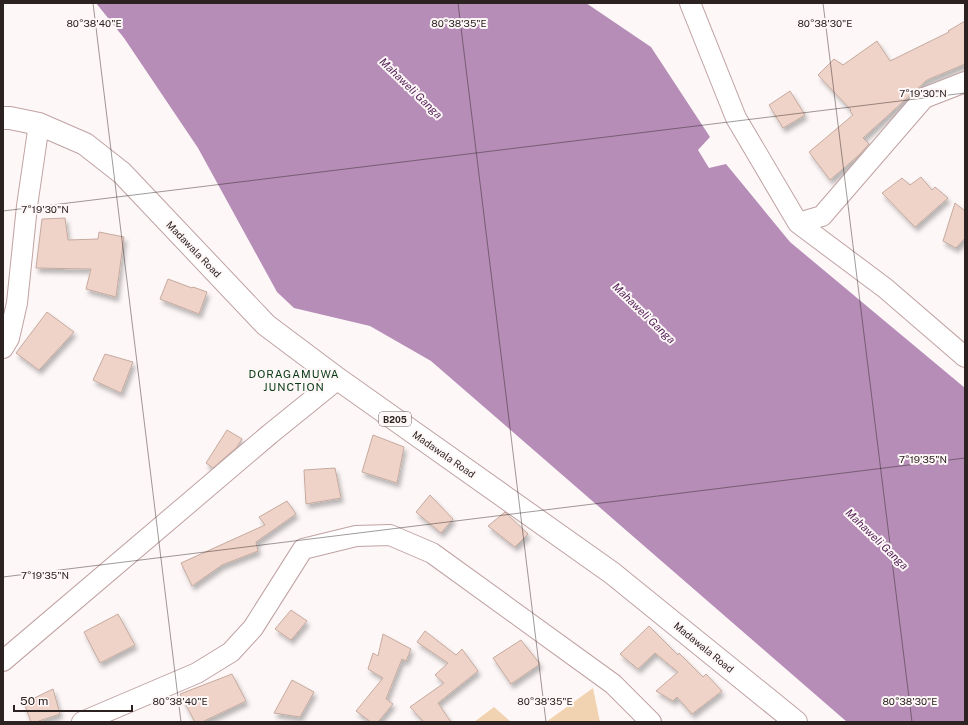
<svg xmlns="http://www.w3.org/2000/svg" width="968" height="725" viewBox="0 0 968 725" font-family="'Public Sans',sans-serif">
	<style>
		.green { fill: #f1d3b1 }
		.water { fill: #b58db7 }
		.building { fill: #efd3c8; stroke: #c5aa9f; filter: url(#shadow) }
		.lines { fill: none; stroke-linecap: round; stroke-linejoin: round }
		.minor-casing { stroke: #c0a2a3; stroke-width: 22 }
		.major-casing { stroke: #c0a2a3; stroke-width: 24 }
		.minor { stroke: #fff; stroke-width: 20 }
		.major { stroke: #fff; stroke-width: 22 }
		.ticks { fill: none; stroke: #2d2222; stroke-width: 1; stroke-opacity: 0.45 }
		.labels { text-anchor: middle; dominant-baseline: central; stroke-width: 4; stroke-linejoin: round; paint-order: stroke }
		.shield { fill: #fef7f7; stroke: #6c6262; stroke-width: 1 }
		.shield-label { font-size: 9px; font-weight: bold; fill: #2d2222 }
		.street-label { font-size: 10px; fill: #2d2222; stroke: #fef7f7 }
		.water-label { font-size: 11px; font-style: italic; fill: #58265b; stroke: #fef7f7 }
		.neighbourhood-label { font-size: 11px; letter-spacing: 1px; fill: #083814; stroke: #fef7f7 }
		.ticks-label { font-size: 10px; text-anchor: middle; fill: #2d2222; stroke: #fef7f7; stroke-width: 4; stroke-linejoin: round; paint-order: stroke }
	</style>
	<defs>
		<filter id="shadow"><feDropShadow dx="2.5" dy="4.5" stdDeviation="2" flood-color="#0004"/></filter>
	</defs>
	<rect width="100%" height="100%" fill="#fef7f7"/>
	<path class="green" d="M 593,688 L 600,722 L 546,722 Z
		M 494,707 L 511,722 L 474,722 Z"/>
	<path class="water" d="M 96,3 L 586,3 L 651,47 L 710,137 L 698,150 L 709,168 L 726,164 L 790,242 L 965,388 L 965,722 L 847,722 L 431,361 L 370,326 L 294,308 L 277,292 L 198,148 L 124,38 Z"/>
	<path class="building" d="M 965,21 L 965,64 L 927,80 L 863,138 L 869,144 L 859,155 L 830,180 L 809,152 L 853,115 L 850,111 L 851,110 L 818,75 L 834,59 L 843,65 L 877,41 L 890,61 L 949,32 L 948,31 Z
		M 790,91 L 805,115 L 783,128 L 769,105 Z
		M 921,177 L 932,190 L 935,187 L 948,198 L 915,227 L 882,193 L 902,178 L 910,185 Z
		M 955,203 L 965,211 L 965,238 L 956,248 L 943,241 Z
		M 65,218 L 68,240 L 98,239 L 99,232 L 124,237 L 116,297 L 86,289 L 91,269 L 36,268 L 42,219 Z
		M 168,279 L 192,288 L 193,287 L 207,292 L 199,314 L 160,299 Z
		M 47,312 L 74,332 L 39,370 L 16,353 Z
		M 105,354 L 133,362 L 121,393 L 93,380 Z
		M 227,430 L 242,439 L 237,447 L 213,468 L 206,463 Z
		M 373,435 L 404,447 L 397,483 L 362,472 Z
		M 335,468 L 341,498 L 306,504 L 304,470 Z
		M 430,495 L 453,519 L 441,533 L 416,512 Z
		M 287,501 L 296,514 L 256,542 L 258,551 L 222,565 L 192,586 L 181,563 L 265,525 L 259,517 Z
		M 505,512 L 528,534 L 515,547 L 488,526 Z
		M 291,610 L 307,621 L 291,640 L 275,629 Z
		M 118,614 L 135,645 L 100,663 L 84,632 Z
		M 649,626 L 678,655 L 679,653 L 703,677 L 706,674 L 722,691 L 692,714 L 677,697 L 673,701 L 656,691 L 678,672 L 655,653 L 638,669 L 620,654 Z
		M 425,631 L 456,655 L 462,649 L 478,671 L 438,703 L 451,722 L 424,722 L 410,707 L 444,683 L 435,675 L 448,663 L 417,642 Z
		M 383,634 L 411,649 L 406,661 L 402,659 L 386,699 L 393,704 L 378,722 L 371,722 L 356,711 L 383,678 L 368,669 L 373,653 L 378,656 Z
		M 521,640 L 540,664 L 511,684 L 493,658 Z
		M 232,674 L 246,701 L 202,722 L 195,722 L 180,694 Z
		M 292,680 L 314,692 L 300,717 L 274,713 Z
		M 53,689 L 60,714 L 36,722 L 31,722 L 24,703 Z"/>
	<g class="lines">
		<g class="minor-casing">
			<path id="minor" d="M 690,3 L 736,118 L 798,223 L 885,288 L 965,357
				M 798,223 L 822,216 L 924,98 L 965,82
				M 3,348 L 9,338 L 17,303 L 27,206 L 39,124
				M 3,661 L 270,434 L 338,379
				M 82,722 L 197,673 L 231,652 L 253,628 L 303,549 L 356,536 L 390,535 L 432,553 L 613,684 L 651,722"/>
		</g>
		<g class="major-casing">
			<path id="major" d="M 3,118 L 10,118 L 39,124 L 85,144 L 122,173 L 266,325 L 338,379 L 612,573 L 796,722"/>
		</g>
		<use href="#minor" class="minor"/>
		<use href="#major" class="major"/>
	</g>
	<path class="ticks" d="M 93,3 L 181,722M 458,3 L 546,722M 823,3 L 912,722M 3,211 L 965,93M 3,577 L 965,458"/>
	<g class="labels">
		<rect class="shield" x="379" y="412" width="32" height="14" rx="3"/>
		<g class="shield-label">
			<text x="395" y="419">B205</text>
		</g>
		<g class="street-label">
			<text transform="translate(194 249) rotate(46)">Madawala Road</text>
			<text transform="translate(444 454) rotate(35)">Madawala Road</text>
			<text transform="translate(704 647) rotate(39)">Madawala Road</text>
		</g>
		<g class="water-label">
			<text transform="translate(411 88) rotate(44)">Mahaweli Ganga</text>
			<text transform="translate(644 313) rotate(44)">Mahaweli Ganga</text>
			<text transform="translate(877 539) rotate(44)">Mahaweli Ganga</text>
		</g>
		<g class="neighbourhood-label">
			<text x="294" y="374">DORAGAMUWA<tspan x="294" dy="13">JUNCTION</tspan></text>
		</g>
	</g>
	<g class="ticks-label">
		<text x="94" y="27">80°38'40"E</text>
		<text x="459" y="27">80°38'35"E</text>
		<text x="825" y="27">80°38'30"E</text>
		<text x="923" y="97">7°19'30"N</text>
		<text x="45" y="213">7°19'30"N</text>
		<text x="923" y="463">7°19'35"N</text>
		<text x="45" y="579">7°19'35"N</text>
		<text x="180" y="705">80°38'40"E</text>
		<text x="545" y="705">80°38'35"E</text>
		<text x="910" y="705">80°38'30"E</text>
	</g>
	<rect width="968" height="725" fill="none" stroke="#2d2222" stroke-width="8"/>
	<path d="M14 705v6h118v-6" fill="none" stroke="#2d2222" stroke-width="2"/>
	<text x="20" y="705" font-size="12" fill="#2d2222" stroke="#fef7f7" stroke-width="3" paint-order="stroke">50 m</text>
</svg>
